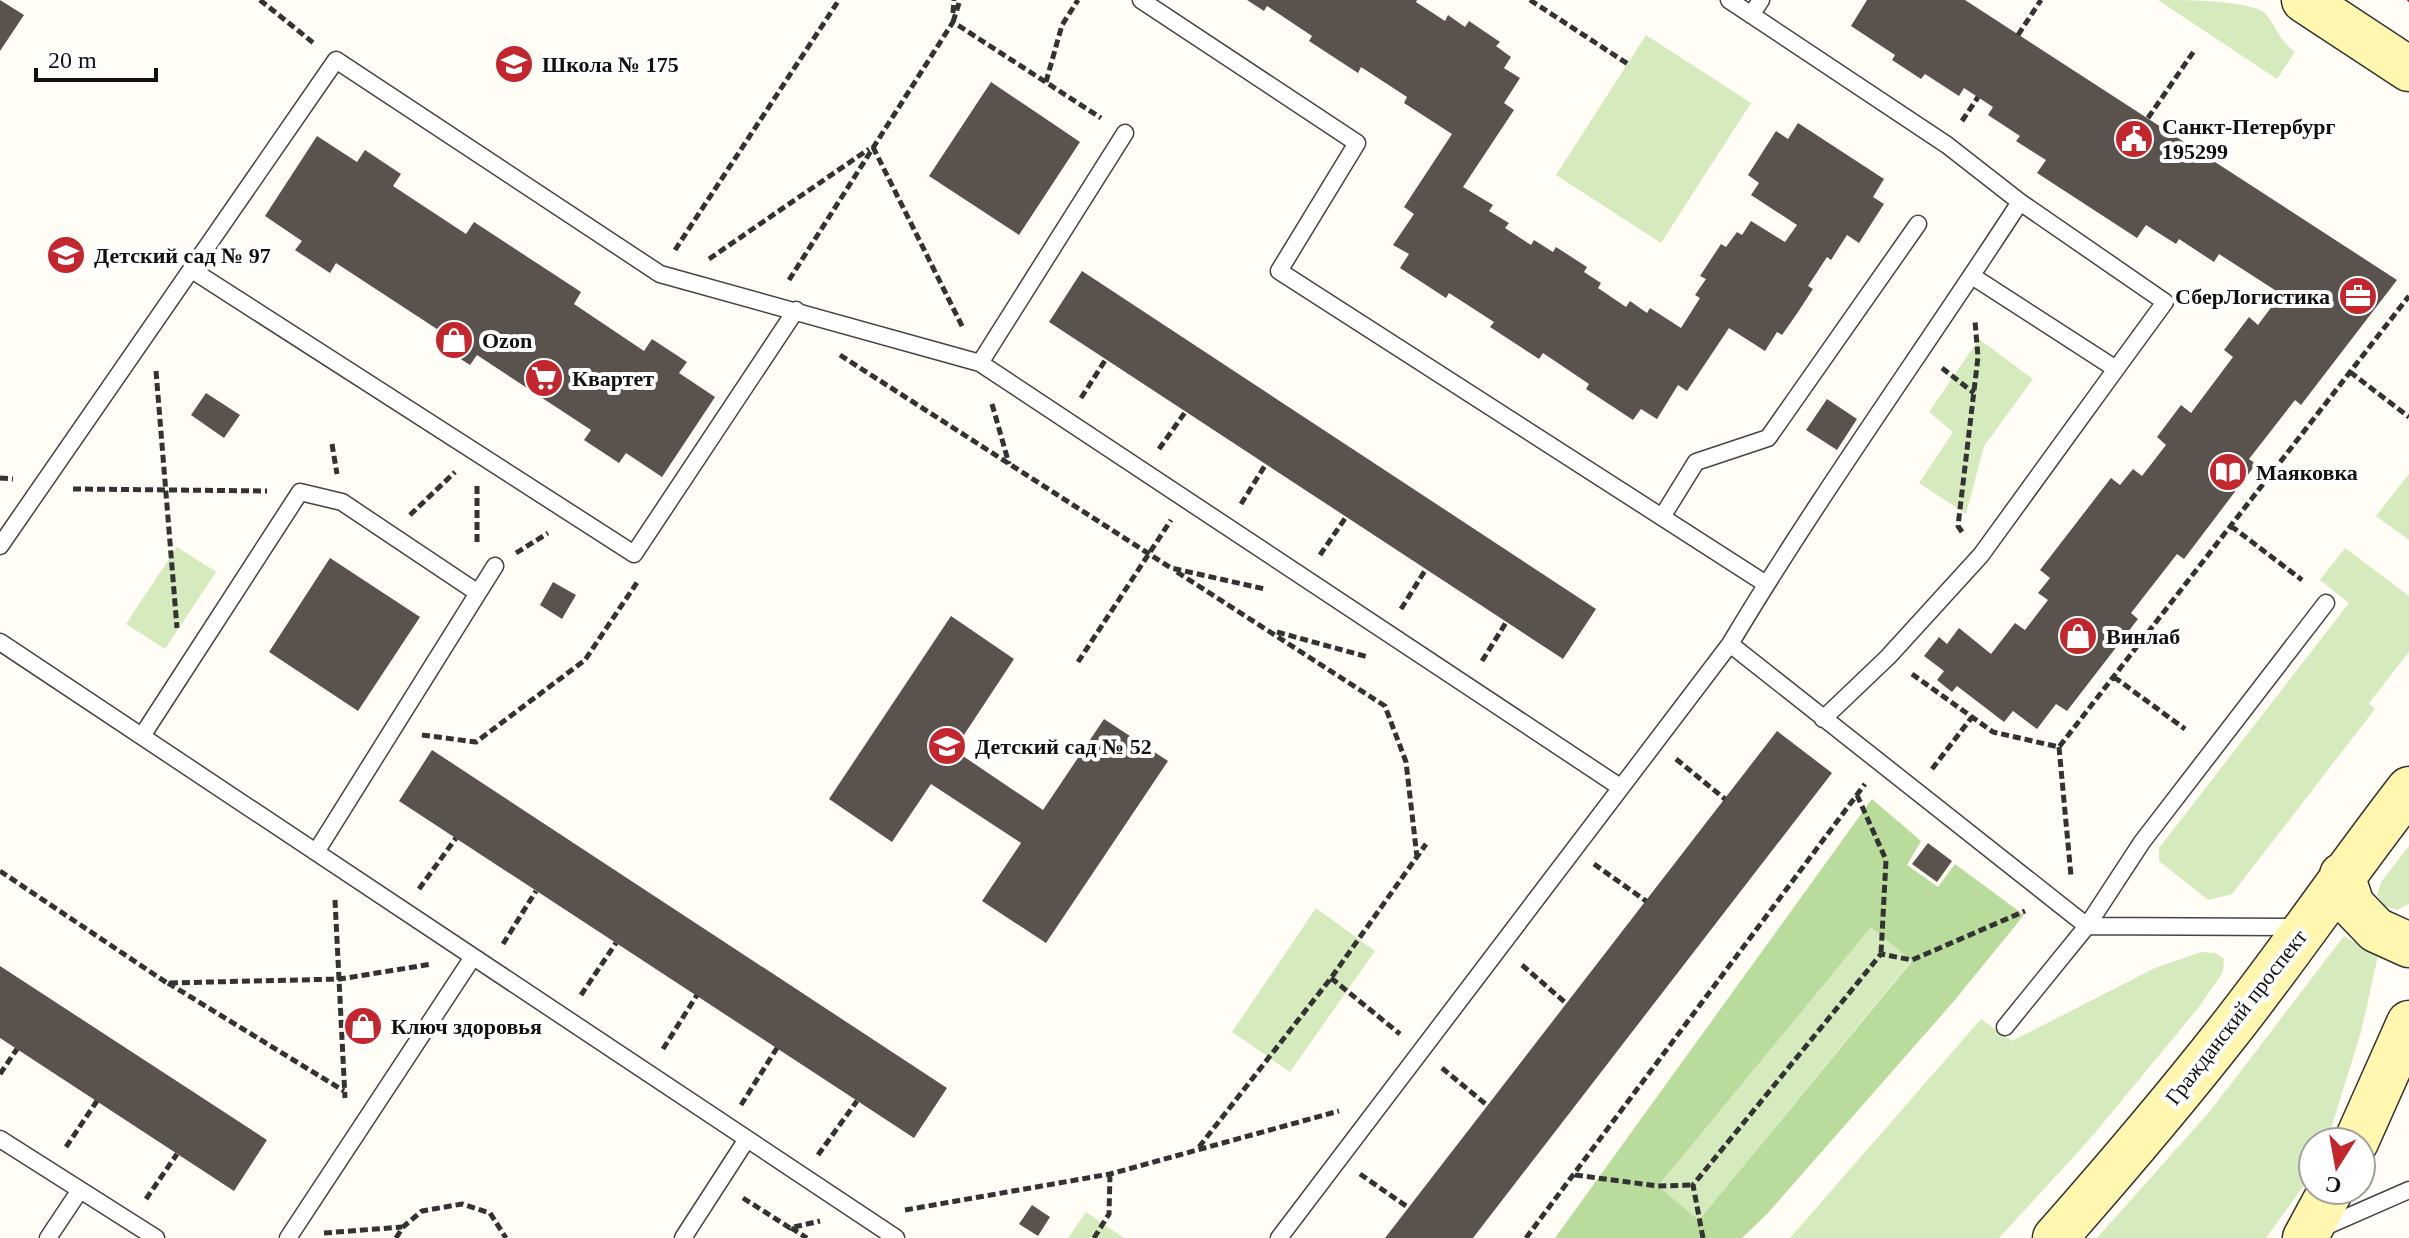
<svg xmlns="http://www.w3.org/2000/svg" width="2409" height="1238" viewBox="0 0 2409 1238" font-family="Georgia,serif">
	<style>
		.green { fill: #d5ebbd }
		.forest { fill: #b9dc9c; fill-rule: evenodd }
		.building { fill: #5a524d }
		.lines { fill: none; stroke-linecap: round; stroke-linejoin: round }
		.lane-casing { stroke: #444; stroke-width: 19 }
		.secondary-casing { stroke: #333; stroke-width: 47 }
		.path { stroke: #333; stroke-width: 5; stroke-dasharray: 8 4; stroke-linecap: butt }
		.lane { stroke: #fff; stroke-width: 16 }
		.secondary { stroke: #fff6b0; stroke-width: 44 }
		.tram { stroke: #c4262e; stroke-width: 2 }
		.labels { text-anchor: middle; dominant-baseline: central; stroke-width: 8; stroke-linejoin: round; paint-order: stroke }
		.poi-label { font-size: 22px; font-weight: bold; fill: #111; stroke: #fff; text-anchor: start }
		.street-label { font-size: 22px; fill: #111; stroke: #fff }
	</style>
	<rect width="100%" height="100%" fill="#fffdf5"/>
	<path class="green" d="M 2158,0 C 2185,0 2244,0 2264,12 C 2277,26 2276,37 2295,52 L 2277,79 Z
		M 1646,35 L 1751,103 L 1661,243 L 1556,175 Z
		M 1979,339 L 2033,379 L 1984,446 L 1966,514 L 1919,483 L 1953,432 L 1929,412 Z
		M 2409,474 L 2409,540 L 2376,516 Z
		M 177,547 L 216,572 L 165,649 L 126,624 Z
		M 2345,548 L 2409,596 L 2409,652 L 2369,703 L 2375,709 L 2232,894 L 2208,900 L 2159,861 L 2159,848 L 2349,603 L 2320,580 Z
		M 2409,846 L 2409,904 L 2397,910 L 2385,906 L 2377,895 L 2381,882 Z
		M 1316,908 L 1375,951 L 1290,1072 L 1232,1032 Z
		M 1871,926 L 1912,960 L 1699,1220 L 1658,1186 Z
		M 2344,936 L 2361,946 L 2379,951 L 2361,1032 L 2329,1135 L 2326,1142 L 2313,1142 L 2313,1168 L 2305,1184 L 2266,1238 L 2097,1238 L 2211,1110 Z
		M 2201,952 L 2215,953 L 2224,959 L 2223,972 L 2199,1007 L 2089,1140 L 1999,1238 L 1790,1238 L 1981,1019 L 2012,1041 L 2155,968 Z
		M 1086,1212 L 1124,1238 L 1068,1238 Z"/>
	<path class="forest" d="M 1872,799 L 1921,841 L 1907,865 L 1938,887 L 1955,864 L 2024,915 L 1954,1001 L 1767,1214 L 1742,1238 L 1555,1238 ZM 1871,927 L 1912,961 L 1699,1220 L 1658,1186 Z"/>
	<path class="building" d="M 0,0 L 24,15 L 0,51 Z
		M 1247,0 L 1417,0 L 1416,2 L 1445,21 L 1448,15 L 1465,27 L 1469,21 L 1500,42 L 1496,46 L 1511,57 L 1504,68 L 1520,78 L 1504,103 L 1514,110 L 1463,187 L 1493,205 L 1489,211 L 1509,223 L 1505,228 L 1531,245 L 1534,240 L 1553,252 L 1556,247 L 1587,267 L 1584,272 L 1601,283 L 1598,288 L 1626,307 L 1630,301 L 1647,313 L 1650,308 L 1681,328 L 1700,298 L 1695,295 L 1706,279 L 1700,276 L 1721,244 L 1726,247 L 1737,232 L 1742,235 L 1751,221 L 1785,242 L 1797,225 L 1751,195 L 1759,183 L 1748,175 L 1776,131 L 1788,139 L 1798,123 L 1884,179 L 1873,197 L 1884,204 L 1859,243 L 1847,235 L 1831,260 L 1827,257 L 1808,286 L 1813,289 L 1798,312 L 1782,335 L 1777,332 L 1765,351 L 1729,328 L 1687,391 L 1678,385 L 1657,419 L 1641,409 L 1633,420 L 1586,389 L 1589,384 L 1543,353 L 1539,359 L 1490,327 L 1494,322 L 1449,293 L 1446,298 L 1400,268 L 1409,254 L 1393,245 L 1414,214 L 1404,207 L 1452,134 L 1404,103 L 1407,97 L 1361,67 L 1358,73 L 1309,41 L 1312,36 L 1267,6 L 1264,11 Z
		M 1867,0 L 1965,0 L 2397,280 L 2301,405 L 2295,400 L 2249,459 L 2256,464 L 2184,559 L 2177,554 L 2131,613 L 2138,619 L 2067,711 L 2056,704 L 2037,729 L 2013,711 L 2004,722 L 1957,686 L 1952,692 L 1937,680 L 1944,671 L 1924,656 L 1939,637 L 1947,644 L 1959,628 L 1991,654 L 2015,623 L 2025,630 L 2048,600 L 2038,593 L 2050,578 L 2040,570 L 2111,478 L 2120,485 L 2133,469 L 2142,476 L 2166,445 L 2157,437 L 2181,405 L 2191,413 L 2233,357 L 2224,350 L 2249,317 L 2258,325 L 2281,294 L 2219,254 L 2214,262 L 2179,239 L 2176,244 L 2146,225 L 2137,238 L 2037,173 L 2046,160 L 2016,141 L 2020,136 L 1988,115 L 1993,107 L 1964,88 L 1959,96 L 1925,74 L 1921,79 L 1892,60 L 1895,55 L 1851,26 Z
		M 991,82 L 1080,142 L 1019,235 L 929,176 Z
		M 317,136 L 357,162 L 365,150 L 401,174 L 393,186 L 466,234 L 474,222 L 581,292 L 574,304 L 644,351 L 652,339 L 687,362 L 679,373 L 715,397 L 662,477 L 626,453 L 619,463 L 584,440 L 591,430 L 477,355 L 470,365 L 436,343 L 443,333 L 336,263 L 330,273 L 295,250 L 302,241 L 265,216 Z
		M 1082,271 L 1596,609 L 1563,659 L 1049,322 Z
		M 206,393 L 240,415 L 224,438 L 191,415 Z
		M 1827,399 L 1857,419 L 1837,450 L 1806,430 Z
		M 330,558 L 420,617 L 358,711 L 269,652 Z
		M 553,582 L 576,595 L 562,619 L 540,605 Z
		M 951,616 L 1014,659 L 954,750 L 1043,810 L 1104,719 L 1168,761 L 1046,943 L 982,901 L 1021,843 L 931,784 L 892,842 L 829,799 Z
		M 1777,731 L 1832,773 L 1473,1238 L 1385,1238 Z
		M 432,750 L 947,1088 L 914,1138 L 399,801 Z
		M 1928,843 L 1952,861 L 1937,882 L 1912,864 Z
		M 0,966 L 267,1140 L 234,1191 L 0,1038 Z
		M353 1026a10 10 0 1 1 20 0a10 10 0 1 1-20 0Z
		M 1032,1205 L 1050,1217 L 1038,1236 L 1019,1224 Z"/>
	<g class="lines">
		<g class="lane-casing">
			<path id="lane" d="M 1141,0 L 1357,143 L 1279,271 L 1766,584
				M 1751,15 L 1761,0
				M 2020,202 L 2165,302 L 2116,369
				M 192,270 L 634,554 L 796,310
				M 980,363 L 1125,133
				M 1662,517 L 1696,462 L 1768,438 L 1918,224
				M 0,546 L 336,60 L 660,274 L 980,363 L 1620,787
				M 478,593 L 495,566
				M 0,642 L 896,1238
				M 1730,644 L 2087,926 L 2299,927
				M 1823,719 L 1888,657 L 1981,555 L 2116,369 L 1972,276
				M 142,736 L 300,492 L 342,502 L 478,593 L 316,852
				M 2005,1027 L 2087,926 L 2142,842 L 2326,603
				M 0,1139 L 156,1238
				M 2320,1229 L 2409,1190
				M 48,1238 L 80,1190
				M 288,1238 L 473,957
				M 683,1238 L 747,1139
				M 1279,1238 L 1730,644 C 1821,492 1924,350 2020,202 L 1947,145 L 1729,0"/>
		</g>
		<g class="secondary-casing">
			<path id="secondary" d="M 2304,0 L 2409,69
				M 2342,875 L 2352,905 L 2376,930 L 2409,945
				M 2356,1142 L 2409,1023
				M 2055,1238 C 2114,1171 2172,1103 2227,1033 C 2290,953 2347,869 2409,789
				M 2305,1238 L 2331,1190"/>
		</g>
		<path class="path" d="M 260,0 L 316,45
			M 1530,0 L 1628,64
			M 953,13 L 954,0
			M 953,22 L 960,0
			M 2018,35 L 2041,0
			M 1046,82 L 1062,25 L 1078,0
			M 2148,118 L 2194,51
			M 1962,121 L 1978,97
			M 873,147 L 963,328
			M 675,250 L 839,0
			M 709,259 L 869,149
			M 789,280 L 953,22 L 1101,118
			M 840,355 L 1171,568 L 1265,589
			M 1942,368 L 1974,393
			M 156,371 L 177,628
			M 2350,372 L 2409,417
			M 1081,398 L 1106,359
			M 992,404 L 1009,464
			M 332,444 L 337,474
			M 1159,449 L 1186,411
			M 0,478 L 13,479
			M 477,486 L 477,544
			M 73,489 L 267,491
			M 1241,504 L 1266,464
			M 410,515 L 455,472
			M 2231,526 L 2302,580
			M 1962,532 L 1958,526 L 1978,357 L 1975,321
			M 516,553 L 548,533
			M 1320,555 L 1346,517
			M 1177,572 L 1385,706 L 1406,762 L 1417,857
			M 1401,609 L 1426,569
			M 1277,632 L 1368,657
			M 1482,661 L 1507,621
			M 1078,662 L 1171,520
			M 1912,674 L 1993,732 L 2059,747 L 2409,296
			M 2114,677 L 2185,729
			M 422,735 L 476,742 L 585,660 L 638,581
			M 2059,747 L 2071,876
			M 1676,759 L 1725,799
			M 1932,769 L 1972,717
			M 1857,795 L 1886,860 L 1881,954
			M 1594,864 L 1646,901
			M 0,871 L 167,983 L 340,979 L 432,964
			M 419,889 L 456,838
			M 335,900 L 345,1098
			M 503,944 L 536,891
			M 1522,965 L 1567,1004
			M 1331,978 L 1400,1034
			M 168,983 L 344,1091
			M 581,995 L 616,943
			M 663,1049 L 697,995
			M 1442,1068 L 1488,1106
			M 0,1074 L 17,1049
			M 741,1105 L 777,1048
			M 66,1147 L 97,1101
			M 1199,1147 L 1331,978 L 1426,844
			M 818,1155 L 857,1101
			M 1360,1174 L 1409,1208
			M 1575,1175 L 1658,1186 L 1693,1185
			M 743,1198 L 790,1228 L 820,1221
			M 146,1199 L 177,1154
			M 905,1210 L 1110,1174 L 1339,1111
			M 791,1228 L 807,1238
			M 324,1233 L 402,1227
			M 396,1238 L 403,1227 L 422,1211 L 462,1204 L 490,1213 L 506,1238
			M 1094,1238 L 1109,1214 L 1110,1174
			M 1526,1238 L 1865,784
			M 1703,1238 L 1693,1185 L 1881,954 L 1912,960 L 2025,911"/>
		<use href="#lane" class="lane"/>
		<use href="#secondary" class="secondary"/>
		<path class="tram" d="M 2408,0 L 2409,1"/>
	</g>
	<defs>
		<g id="school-disc" transform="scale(2)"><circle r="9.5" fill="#c4262e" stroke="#fff"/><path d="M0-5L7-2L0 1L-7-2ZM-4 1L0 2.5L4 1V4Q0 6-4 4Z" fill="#fff"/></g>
		<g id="civic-disc" transform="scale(2)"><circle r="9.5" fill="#c4262e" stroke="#fff"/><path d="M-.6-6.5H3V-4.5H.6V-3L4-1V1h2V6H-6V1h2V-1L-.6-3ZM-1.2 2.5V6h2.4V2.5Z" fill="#fff"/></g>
		<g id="office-disc" transform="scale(2)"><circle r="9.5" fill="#c4262e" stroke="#fff"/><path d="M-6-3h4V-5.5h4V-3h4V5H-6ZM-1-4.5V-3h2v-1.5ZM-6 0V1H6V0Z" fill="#fff"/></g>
		<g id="shop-disc" transform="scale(2)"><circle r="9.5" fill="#c4262e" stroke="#fff"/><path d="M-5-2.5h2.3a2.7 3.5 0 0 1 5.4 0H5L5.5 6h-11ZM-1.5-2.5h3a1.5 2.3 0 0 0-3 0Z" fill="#fff"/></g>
		<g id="supermarket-disc" transform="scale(2)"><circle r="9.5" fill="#c4262e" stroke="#fff"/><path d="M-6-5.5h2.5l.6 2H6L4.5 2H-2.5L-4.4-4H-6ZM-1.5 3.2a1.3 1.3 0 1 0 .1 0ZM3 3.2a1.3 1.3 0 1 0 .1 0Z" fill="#fff"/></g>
		<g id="library-disc" transform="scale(2)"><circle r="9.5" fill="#c4262e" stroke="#fff"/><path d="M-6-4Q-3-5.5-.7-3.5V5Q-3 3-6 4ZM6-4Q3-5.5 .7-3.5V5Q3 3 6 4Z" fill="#fff"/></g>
	</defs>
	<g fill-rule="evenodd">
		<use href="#school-disc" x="514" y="64"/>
		<use href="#civic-disc" x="2134" y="139"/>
		<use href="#school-disc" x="66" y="255"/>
		<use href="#office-disc" x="2358" y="296"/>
		<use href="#shop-disc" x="454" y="340"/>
		<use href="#supermarket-disc" x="544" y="378"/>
		<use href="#library-disc" x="2228" y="472"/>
		<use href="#shop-disc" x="2078" y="636"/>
		<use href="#school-disc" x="947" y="746"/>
		<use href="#shop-disc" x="363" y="1026"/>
	</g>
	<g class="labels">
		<g class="poi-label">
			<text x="542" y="64">Школа № 175</text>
			<text x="2162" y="126">Санкт-Петербург<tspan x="2162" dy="25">195299</tspan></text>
			<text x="94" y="255">Детский сад № 97</text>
			<text x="2330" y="296" text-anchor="end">СберЛогистика</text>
			<text x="482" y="340">Ozon</text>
			<text x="572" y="378">Квартет</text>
			<text x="2256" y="472">Маяковка</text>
			<text x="2106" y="636">Винлаб</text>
			<text x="975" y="746">Детский сад № 52</text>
			<text x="391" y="1026">Ключ здоровья</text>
		</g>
		<g class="street-label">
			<text transform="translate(2236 1017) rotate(-52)">Гражданский проспект</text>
		</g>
	</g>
	<g transform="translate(2337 1166) rotate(191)"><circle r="38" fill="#ffffff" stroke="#a0a0a0" stroke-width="2"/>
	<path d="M0-6L14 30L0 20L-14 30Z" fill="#c4262e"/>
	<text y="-12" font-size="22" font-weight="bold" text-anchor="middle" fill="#111111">С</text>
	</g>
	<path d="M36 68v12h120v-12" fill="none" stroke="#111111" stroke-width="4"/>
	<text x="48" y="68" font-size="24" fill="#111111" stroke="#ffffff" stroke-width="6" paint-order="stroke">20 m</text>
</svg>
